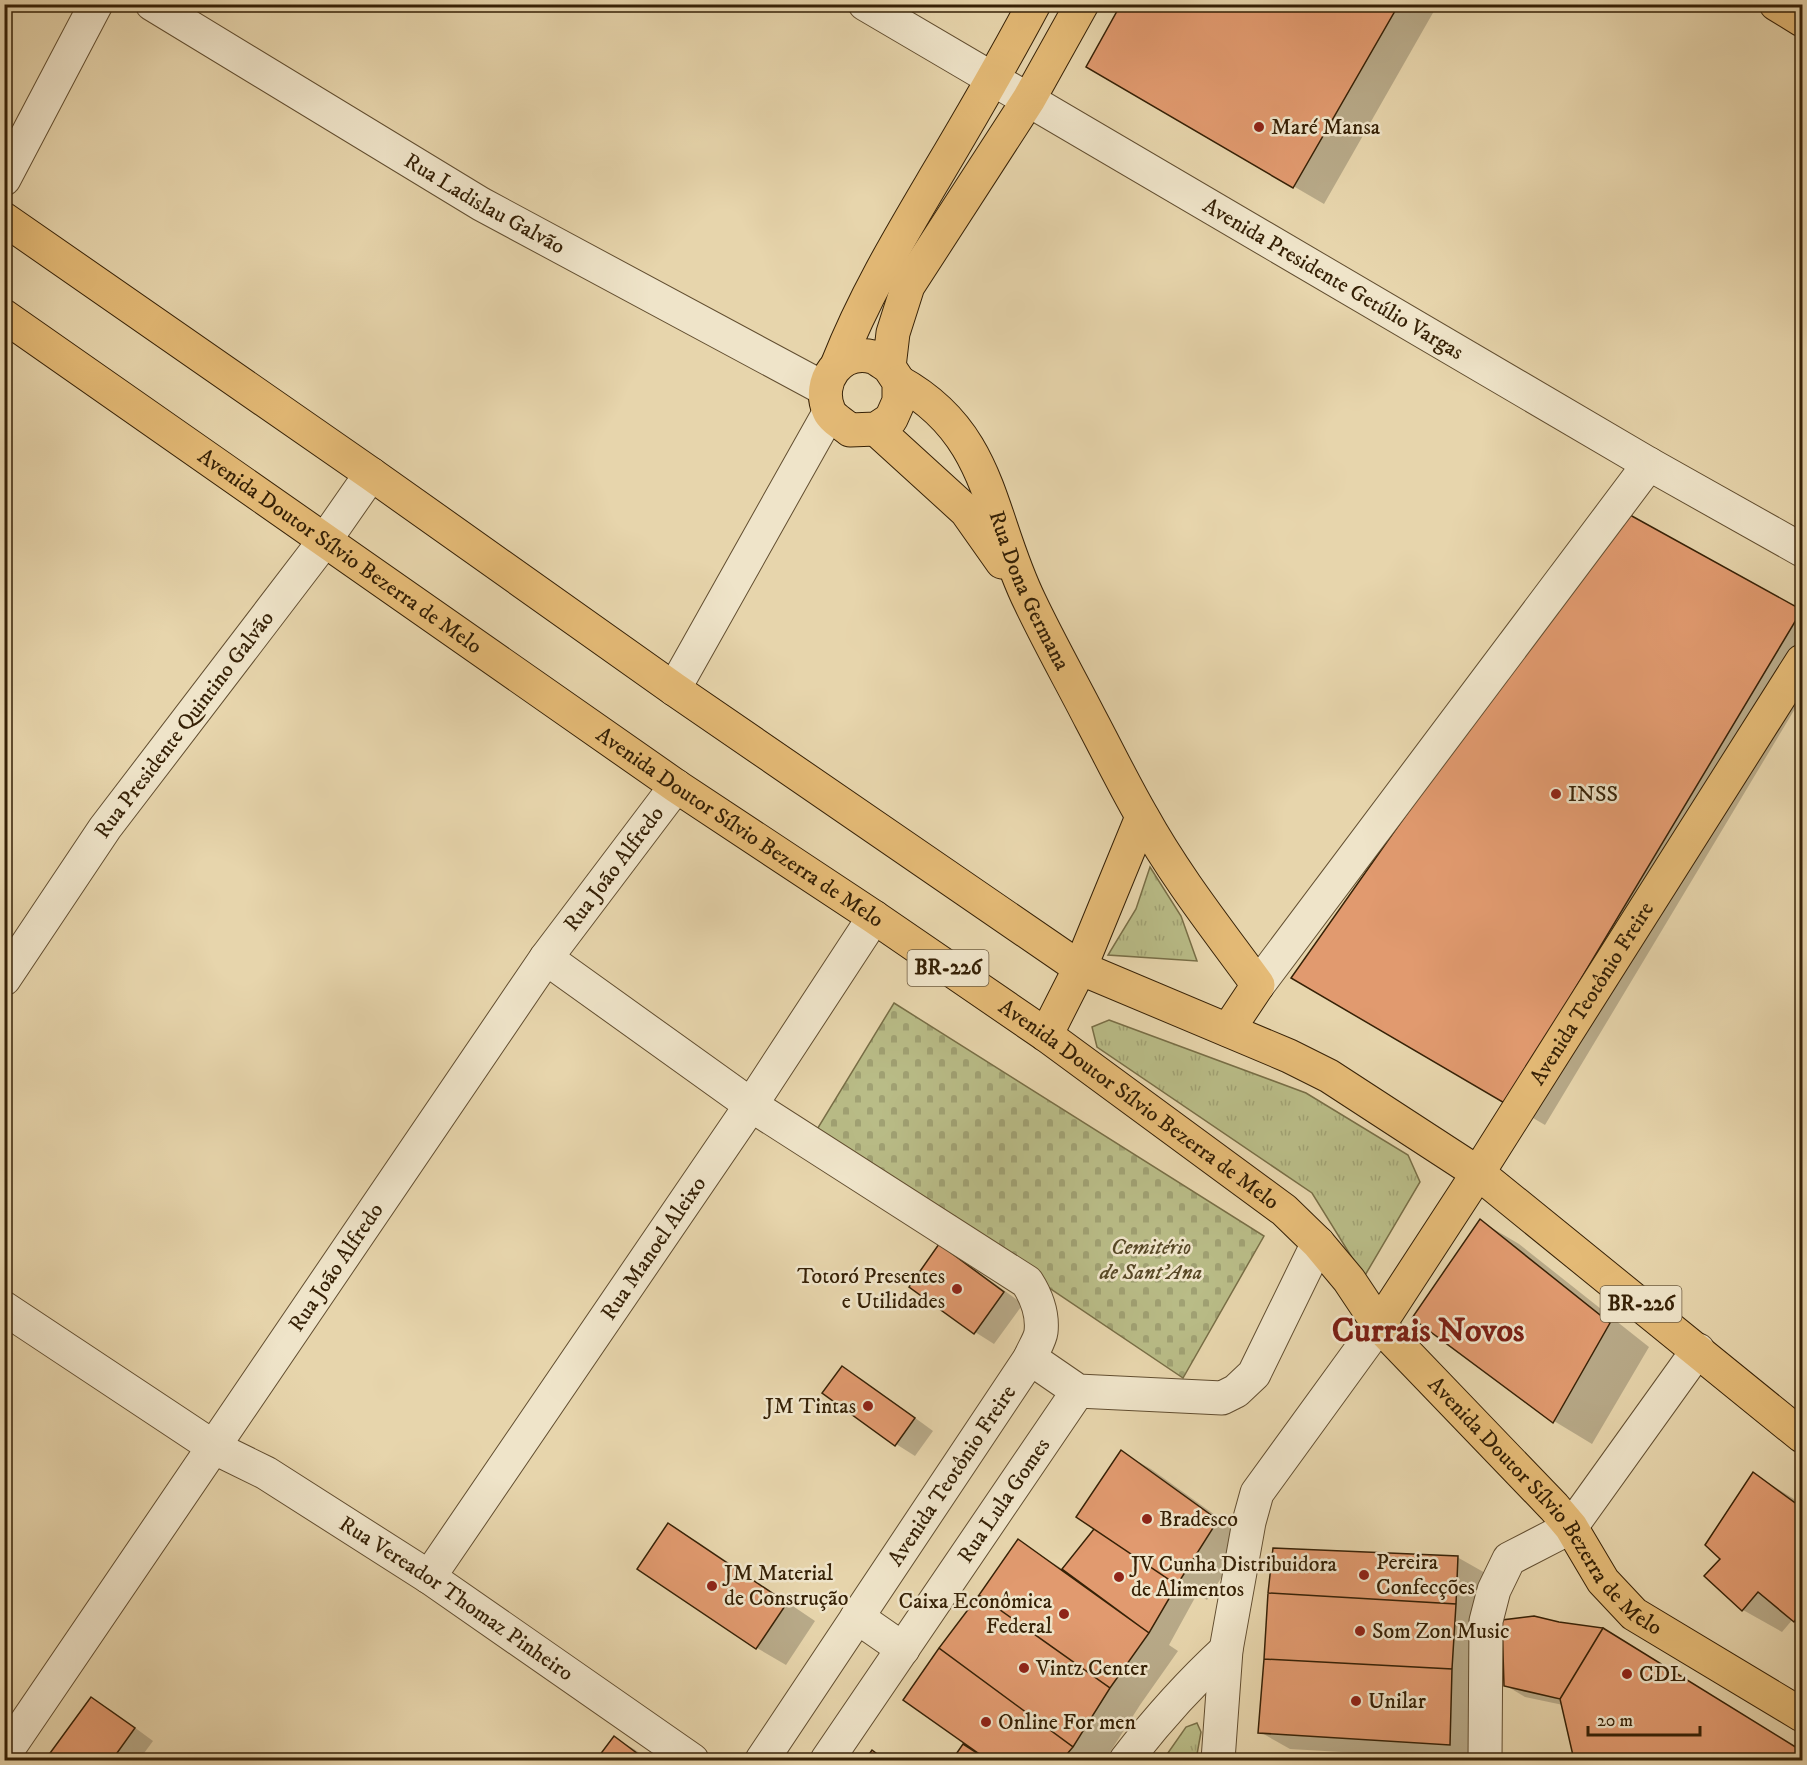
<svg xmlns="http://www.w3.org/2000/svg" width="1807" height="1765" viewBox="0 0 1807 1765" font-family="'IM FELL DW Pica',serif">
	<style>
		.cemetery { fill: url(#cemetery-stones); stroke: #786e46; stroke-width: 1.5 }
		.park { fill: url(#park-tufts); stroke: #786e46; stroke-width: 1.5 }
		.shadow { fill: #0003 }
		.building { fill: #e19a6f; stroke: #362106; stroke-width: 1.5 }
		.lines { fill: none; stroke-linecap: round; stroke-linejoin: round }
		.minor-casing { stroke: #624e30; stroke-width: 35 }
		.major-casing { stroke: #362106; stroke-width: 35 }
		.highway-casing { stroke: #362106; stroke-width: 35 }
		.minor { stroke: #efe4c9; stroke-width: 33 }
		.major { stroke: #e4ba76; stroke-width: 33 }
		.highway { stroke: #e4ba76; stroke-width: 33 }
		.poi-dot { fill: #8f2418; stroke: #efe4c9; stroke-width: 2 }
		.labels { text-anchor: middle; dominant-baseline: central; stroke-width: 5; stroke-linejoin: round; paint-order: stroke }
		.shield { fill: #efe4c9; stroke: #6e5c40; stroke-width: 1.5 }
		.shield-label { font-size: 21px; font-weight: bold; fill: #362106 }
		.poi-label { font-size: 22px; fill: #362106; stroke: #efe4c9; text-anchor: start }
		.street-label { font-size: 22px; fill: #362106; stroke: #efe4c9 }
		.park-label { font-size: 22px; font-style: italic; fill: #574826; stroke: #efe4c9 }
		.town-label { font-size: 34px; font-weight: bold; fill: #7a1f14; stroke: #efe4c9 }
	</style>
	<defs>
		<pattern id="cemetery-stones" width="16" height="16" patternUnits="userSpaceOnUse" patternTransform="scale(1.5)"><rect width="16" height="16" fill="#b9bc87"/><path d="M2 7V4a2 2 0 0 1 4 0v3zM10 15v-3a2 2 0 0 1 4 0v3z" fill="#a0a173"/></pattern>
		<pattern id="park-tufts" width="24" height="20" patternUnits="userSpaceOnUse" patternTransform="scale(1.5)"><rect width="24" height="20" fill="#b9bc87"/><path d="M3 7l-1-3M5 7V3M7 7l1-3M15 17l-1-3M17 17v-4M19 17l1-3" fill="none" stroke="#a0a173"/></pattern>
	</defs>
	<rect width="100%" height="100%" fill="#e7d5ac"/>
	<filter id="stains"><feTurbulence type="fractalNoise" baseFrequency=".00333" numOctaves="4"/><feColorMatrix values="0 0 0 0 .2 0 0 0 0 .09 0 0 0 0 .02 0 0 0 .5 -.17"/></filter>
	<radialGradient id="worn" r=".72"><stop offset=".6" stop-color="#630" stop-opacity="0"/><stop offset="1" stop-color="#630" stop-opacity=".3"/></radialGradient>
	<path class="cemetery" d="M 894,1003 L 1264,1236 L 1183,1378 L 816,1131 Z"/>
	<path class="park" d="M 1150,867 L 1181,916 L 1197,961 L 1108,955 L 1136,909 Z
		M 1109,1020 L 1306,1093 L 1408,1155 L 1420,1182 L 1364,1277 L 1312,1193 L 1097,1047 L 1092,1027 Z
		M 1197,1723 L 1201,1732 L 1196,1760 L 1163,1760 L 1186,1727 Z"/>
	<path class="shadow" d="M 1002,4 L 1037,4 L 1014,12 Z
		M 1123,4 L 1438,4 L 1324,204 L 1088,66 Z
		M 1621,512 L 1802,612 L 1802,697 L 1545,1125 L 1293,978 Z
		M 1480,1221 L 1519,1244 L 1649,1347 L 1592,1444 L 1554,1421 Z
		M 940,1246 L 959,1258 L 1023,1304 L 994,1344 L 975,1332 Z
		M 842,1368 L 862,1379 L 933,1431 L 915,1456 L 896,1444 Z
		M 1121,1452 L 1151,1469 L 1247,1538 L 1207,1600 L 1197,1594 L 1169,1645 L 1178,1651 L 1140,1705 L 1105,1760 L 954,1760 L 964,1746 L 981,1756 L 982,1754 L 1018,1541 L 1064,1570 L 1096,1529 Z
		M 1754,1474 L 1802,1504 L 1802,1625 L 1793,1619 L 1782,1632 L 1743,1610 L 1706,1576 L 1723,1559 Z
		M 668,1525 L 698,1542 L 815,1621 L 786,1665 L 757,1648 L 639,1569 Z
		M 1457,1557 L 1487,1574 L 1479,1760 L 1290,1749 L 1260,1732 Z
		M 1558,1623 L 1602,1629 L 1802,1751 L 1802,1760 L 1575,1760 L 1563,1705 L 1525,1697 L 1505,1685 Z
		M 91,1698 L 111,1710 L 153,1741 L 139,1760 L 47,1760 Z
		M 614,1738 L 634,1749 L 649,1760 L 597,1760 Z"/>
	<path class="building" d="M 1121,4 L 1399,4 L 1293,188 L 1086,67 Z
		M 1621,510 L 1802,610 L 1506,1104 L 1291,978 Z
		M 1480,1219 L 1610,1323 L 1553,1423 L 1412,1318 Z
		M 939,1244 L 1004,1292 L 974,1334 L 909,1287 Z
		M 842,1366 L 915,1418 L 895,1446 L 822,1393 Z
		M 1121,1450 L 1218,1520 L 1177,1585 L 1076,1517 Z
		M 1753,1472 L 1802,1508 L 1802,1611 L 1794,1622 L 1758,1592 L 1742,1611 L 1704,1576 L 1720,1559 L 1705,1545 Z
		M 668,1523 L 787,1603 L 756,1649 L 637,1569 Z
		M 1094,1529 L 1177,1585 L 1149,1633 L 1062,1569 Z
		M 1018,1539 L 1149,1633 L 1110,1688 L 979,1595 Z
		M 1273,1548 L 1458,1556 L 1456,1604 L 1268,1593 Z
		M 1268,1593 L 1456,1604 L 1452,1669 L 1264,1659 Z
		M 979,1595 L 1110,1688 L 1073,1747 L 939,1648 Z
		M 1534,1616 L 1559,1622 L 1603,1628 L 1560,1699 L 1504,1686 L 1502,1620 Z
		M 1603,1628 L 1802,1751 L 1802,1760 L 1574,1760 L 1560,1699 Z
		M 939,1648 L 1073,1747 L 1062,1760 L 988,1760 L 903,1700 Z
		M 1264,1659 L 1452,1669 L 1450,1745 L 1258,1733 Z
		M 91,1697 L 135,1728 L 112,1760 L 45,1760 Z
		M 614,1736 L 646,1760 L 605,1760 L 599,1756 Z
		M 963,1744 L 988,1760 L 952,1760 Z
		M 872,1750 L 885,1760 L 865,1760 Z"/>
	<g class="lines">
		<g class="minor-casing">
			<g id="minor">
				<path id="s1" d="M 152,4 L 481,204 L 825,389"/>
				<path id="s2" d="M 865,4 L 1649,464 L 1802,550"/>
				<path d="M 4,179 L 96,4"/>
				<path d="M 674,689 L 829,413"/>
				<path d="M 546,958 L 751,1105 L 1027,1282 C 1036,1296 1043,1314 1041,1332 C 1040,1340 1033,1350 1030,1358"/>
				<path id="s3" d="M 4,979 L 105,828 L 325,540 L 371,474"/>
				<path d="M 1258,985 L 1649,464"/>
				<path id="s4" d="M 4,1308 L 215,1448 L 266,1473 L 429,1577 L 692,1760"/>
				<path id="s5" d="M 429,1577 L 751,1105 L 874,917"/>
				<path d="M 857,1617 L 903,1649"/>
				<path id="s6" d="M 4,1755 L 546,958 L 676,786"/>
				<path id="s7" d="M 762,1760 L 1030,1358 L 1078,1391 L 1222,1398 L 1236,1391 L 1254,1374 L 1318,1243"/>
				<path id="s8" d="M 827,1760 L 1078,1391"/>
				<path d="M 1126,1760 C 1157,1720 1189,1684 1226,1650"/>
				<path d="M 1218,1760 L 1226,1650 L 1249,1522 L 1257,1493 L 1379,1325"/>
				<path d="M 1485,1760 L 1486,1621 L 1494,1590 L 1509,1559 L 1571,1527 L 1698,1350"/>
			</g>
		</g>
		<g class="major-casing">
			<g id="major">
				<path d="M 1776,4 L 1802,20"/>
				<path d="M 838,363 C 864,297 900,237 936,176 C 970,119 1003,62 1034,4"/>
				<path d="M 889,367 C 884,364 878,359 873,357 C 840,348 816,382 829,411 C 832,418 844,425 850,430 L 876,429 L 891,419 L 899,401 L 899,382 L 889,367 L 893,333 L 908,286 L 1029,99 L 1082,4"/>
				<path id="s9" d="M 899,382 C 993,434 988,517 1030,602 C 1049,642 1071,681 1091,720 C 1108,752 1124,785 1142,816 C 1175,876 1218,930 1258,985 L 1228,1030"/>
				<path d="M 876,429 L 966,511 L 1002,562"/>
				<path d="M 1046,1035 L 1080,968 L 1142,817"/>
				<path id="s10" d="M 1379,1325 L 1478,1173 L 1802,661"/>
			</g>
		</g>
		<g class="highway-casing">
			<g id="highway">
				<path d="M 4,219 L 371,474 L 674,689 L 1080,968 L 1289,1056 L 1329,1076 L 1478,1173 L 1802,1436"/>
				<path id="s11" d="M 4,316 L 676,786 L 874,917 L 1046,1035 L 1284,1210 L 1318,1243 L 1349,1280 L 1379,1325 L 1554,1507 L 1571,1527 L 1603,1581 L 1634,1614 L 1802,1715"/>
			</g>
		</g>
		<use href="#minor" class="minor"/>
		<use href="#major" class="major"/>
		<use href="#highway" class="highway"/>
	</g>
	<g class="poi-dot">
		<circle cx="1259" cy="127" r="6"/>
		<circle cx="1556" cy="794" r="6"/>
		<circle cx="957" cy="1289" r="6"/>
		<circle cx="868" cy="1406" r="6"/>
		<circle cx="1147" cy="1519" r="6"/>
		<circle cx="1364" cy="1575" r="6"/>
		<circle cx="1119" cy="1577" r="6"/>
		<circle cx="712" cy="1586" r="6"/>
		<circle cx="1064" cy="1614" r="6"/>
		<circle cx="1360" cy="1631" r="6"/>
		<circle cx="1024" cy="1668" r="6"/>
		<circle cx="1627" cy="1674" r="6"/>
		<circle cx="1356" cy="1701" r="6"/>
		<circle cx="986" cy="1722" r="6"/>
	</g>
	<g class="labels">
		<g class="shield">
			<rect x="907.5" y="950" width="81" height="36" rx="4.5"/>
			<rect x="1600.5" y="1286" width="81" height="36" rx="4.5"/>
		</g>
		<g class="shield-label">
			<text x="948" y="968">BR-226</text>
			<text x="1641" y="1304">BR-226</text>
		</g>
		<g class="poi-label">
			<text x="1271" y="127">Maré Mansa</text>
			<text x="1568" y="794">INSS</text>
			<text x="945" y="1276" text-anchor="end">Totoró Presentes<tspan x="945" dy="25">e Utilidades</tspan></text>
			<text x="856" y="1406" text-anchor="end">JM Tintas</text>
			<text x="1159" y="1519">Bradesco</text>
			<text x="1376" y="1562">Pereira<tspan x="1376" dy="25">Confecções</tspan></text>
			<text x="1131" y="1564">JV Cunha Distribuidora<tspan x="1131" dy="25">de Alimentos</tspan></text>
			<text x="724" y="1573">JM Material<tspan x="724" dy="25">de Construção</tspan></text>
			<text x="1052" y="1601" text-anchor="end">Caixa Econômica<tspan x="1052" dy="25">Federal</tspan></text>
			<text x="1372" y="1631">Som Zon Music</text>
			<text x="1036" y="1668">Vintz Center</text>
			<text x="1639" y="1674">CDL</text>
			<text x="1368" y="1701">Unilar</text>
			<text x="998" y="1722">Online For men</text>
		</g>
		<g class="street-label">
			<text stroke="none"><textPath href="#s1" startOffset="388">Rua Ladislau Galvão</textPath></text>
			<text stroke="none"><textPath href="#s2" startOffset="543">Avenida Presidente Getúlio Vargas</textPath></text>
			<text stroke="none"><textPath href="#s11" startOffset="410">Avenida Doutor Sílvio Bezerra de Melo</textPath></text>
			<text stroke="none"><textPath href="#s9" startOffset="252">Rua Dona Germana</textPath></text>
			<text stroke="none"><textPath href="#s3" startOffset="312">Rua Presidente Quintino Galvão</textPath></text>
			<text stroke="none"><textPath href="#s11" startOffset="896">Avenida Doutor Sílvio Bezerra de Melo</textPath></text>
			<text stroke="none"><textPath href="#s6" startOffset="1076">Rua João Alfredo</textPath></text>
			<text stroke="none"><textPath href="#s10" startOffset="394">Avenida Teotônio Freire</textPath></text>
			<text stroke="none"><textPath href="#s11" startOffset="1382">Avenida Doutor Sílvio Bezerra de Melo</textPath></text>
			<text stroke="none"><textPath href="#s5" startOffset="398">Rua Manoel Aleixo</textPath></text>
			<text stroke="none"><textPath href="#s6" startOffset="590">Rua João Alfredo</textPath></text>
			<text stroke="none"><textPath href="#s7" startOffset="342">Avenida Teotônio Freire</textPath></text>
			<text stroke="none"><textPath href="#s8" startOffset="314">Rua Lula Gomes</textPath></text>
			<text stroke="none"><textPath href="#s11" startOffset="1958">Avenida Doutor Sílvio Bezerra de Melo</textPath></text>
			<text stroke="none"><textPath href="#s4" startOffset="538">Rua Vereador Thomaz Pinheiro</textPath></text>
		</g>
		<g class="park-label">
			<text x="1151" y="1247">Cemitério<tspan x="1151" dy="25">de Sant'Ana</tspan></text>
		</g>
		<g class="town-label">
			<text x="1428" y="1331">Currais Novos</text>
		</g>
	</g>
	<rect width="1807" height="1765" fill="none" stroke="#e7d5ac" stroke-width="24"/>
	<rect x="6" y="6" width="1795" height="1753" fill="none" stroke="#362106" stroke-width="3"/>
	<rect x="12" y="12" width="1783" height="1741" fill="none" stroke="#362106" stroke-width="1.5"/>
	<path d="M1588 1726v9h112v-9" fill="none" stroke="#362106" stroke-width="3"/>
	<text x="1597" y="1726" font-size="18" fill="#362106" stroke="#efe4c9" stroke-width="4.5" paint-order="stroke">20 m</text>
	<rect width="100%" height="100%" filter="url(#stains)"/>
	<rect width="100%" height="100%" fill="url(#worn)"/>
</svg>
